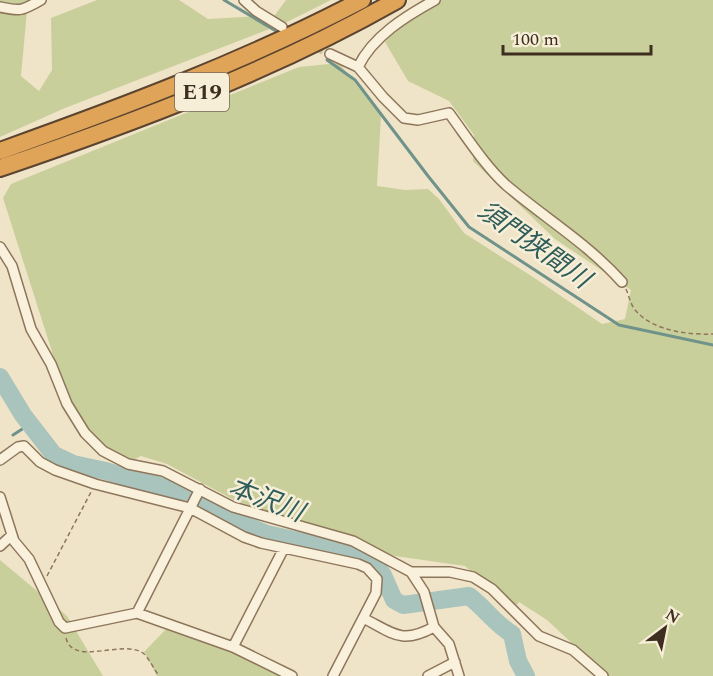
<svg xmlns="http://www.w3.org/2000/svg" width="713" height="676" viewBox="0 0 713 676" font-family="Spectral,'Noto Sans JP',serif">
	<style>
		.green { fill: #c9cf9b }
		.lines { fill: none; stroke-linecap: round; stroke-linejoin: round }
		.stream { stroke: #6f938a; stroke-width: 3 }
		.river { stroke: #a9c4bc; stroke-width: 18 }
		.street-tunnel { stroke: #ccc0a6; stroke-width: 9; stroke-dasharray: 9 4.5; stroke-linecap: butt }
		.street-casing { stroke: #8d765c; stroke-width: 12 }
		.highway-casing { stroke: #5b4430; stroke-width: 20 }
		.path { stroke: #8d765c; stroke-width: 1.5; stroke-dasharray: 4.5 3; stroke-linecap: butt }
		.street { stroke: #faf1dc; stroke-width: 9 }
		.highway { stroke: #e0a458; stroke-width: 16 }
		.labels { text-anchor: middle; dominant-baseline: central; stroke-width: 5; stroke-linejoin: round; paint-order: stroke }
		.shield { fill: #f7eed8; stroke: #756857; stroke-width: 1.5 }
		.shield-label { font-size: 22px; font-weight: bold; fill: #3d2e20 }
		.water-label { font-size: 26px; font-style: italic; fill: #2f5d5a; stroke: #f7eed8 }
	</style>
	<rect width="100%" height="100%" fill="#f0e4c8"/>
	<path class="green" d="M 0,0 L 28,0 L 21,76 L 39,91 L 52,70 L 51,18 L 97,0 L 179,0 L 208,19 L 275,15 L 286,0 L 331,0 L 285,23 L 65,108 L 0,137 Z
		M 434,0 L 713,0 L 713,676 L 607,676 L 547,620 L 519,602 L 514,609 L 465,566 L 395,556 L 368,548 L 234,500 L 167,464 L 141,456 L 126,464 L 101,452 L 69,405 L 3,198 L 11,184 L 299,67 L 339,63 L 381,116 L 377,186 L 405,190 L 428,189 L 439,199 L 464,233 L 536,279 L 602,324 L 625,319 L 631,290 L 555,239 L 473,161 L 474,135 L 449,101 L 408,81 L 385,42 L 403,21 Z
		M 0,560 L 67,616 L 103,676 L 0,676 Z
		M 168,627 L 220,642 L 292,676 L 157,676 L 144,652 Z"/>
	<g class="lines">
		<path class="stream" d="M 224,0 L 276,31
			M 327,60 L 355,80 L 428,176 L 469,227 L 619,325 L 713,345
			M 13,435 L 30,424"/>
		<path class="river" d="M 0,377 L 23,415 L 54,455 L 73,464 L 106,471 L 131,479 L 173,489 L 189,495 L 237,522 L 267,534 L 361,555 L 374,564 L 383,575 L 394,600 L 403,605 L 469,596 C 486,609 494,623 512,634 L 518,661 L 526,676"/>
		<path class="street-tunnel" d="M 292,33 L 330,54"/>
		<g class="street-casing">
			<path id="street" d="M 244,0 L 256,11 L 282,27
				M 0,7 C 22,12 22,10 41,0
				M 330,54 L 358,67 L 383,97 L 404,118 L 418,120 L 449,113 C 466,136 485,166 506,185 C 546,219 587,243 622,282
				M 358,67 C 373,36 406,16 435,0
				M 0,247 L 12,266 L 31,329 L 51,364 L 67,404 L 85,433 L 103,451 L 128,464 L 163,471 L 233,507 L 353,541 L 411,572 L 424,592 L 434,627 L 449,644 L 459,676
				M 0,460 L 18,447 L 24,446 L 40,462 L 55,470 L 95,484 L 190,508 L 244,537 L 261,543 L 358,564 L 367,568 L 377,579 L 376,593 L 333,676
				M 0,497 L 14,541 L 29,559 L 59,622 L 65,628 L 137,613 L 233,647 L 292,676
				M 0,546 L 12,535
				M 411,572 L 450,572 L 473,577 L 492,589 L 539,636 L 573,650 L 603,676
				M 137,613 L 200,489
				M 363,618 C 393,633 401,645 434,627
				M 233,647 L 284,548
				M 428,676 L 455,662"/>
		</g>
		<g class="highway-casing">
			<path id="highway" d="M 0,151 C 123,107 246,61 362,0
				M 0,168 C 135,122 272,71 397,0"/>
		</g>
		<path class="path" d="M 626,289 C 629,296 631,306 636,311 C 654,331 688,335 713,334
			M 47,576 L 91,492
			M 66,638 C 73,667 122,639 143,653 C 149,658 154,669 159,676"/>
		<use href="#street" class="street"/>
		<use href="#highway" class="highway"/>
	</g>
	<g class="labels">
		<rect class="shield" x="175" y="73" width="54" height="38" rx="4.5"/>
		<g class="shield-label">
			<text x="202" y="92">E19</text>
		</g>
		<g class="water-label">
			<text transform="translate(534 245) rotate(35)">須門狭間川</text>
			<text transform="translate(266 500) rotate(21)">本沢川</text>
		</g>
	</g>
	<g transform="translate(665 628) rotate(32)" stroke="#f7eed8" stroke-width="4.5" paint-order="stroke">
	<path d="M0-4.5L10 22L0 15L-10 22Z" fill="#3d2e20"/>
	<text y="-9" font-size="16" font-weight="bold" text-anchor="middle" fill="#3d2e20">N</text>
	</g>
	<path d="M503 45v9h148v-9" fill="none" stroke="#3d2e20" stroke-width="3"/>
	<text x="512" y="45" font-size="18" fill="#3d2e20" stroke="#f7eed8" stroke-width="4.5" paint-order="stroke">100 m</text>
</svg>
